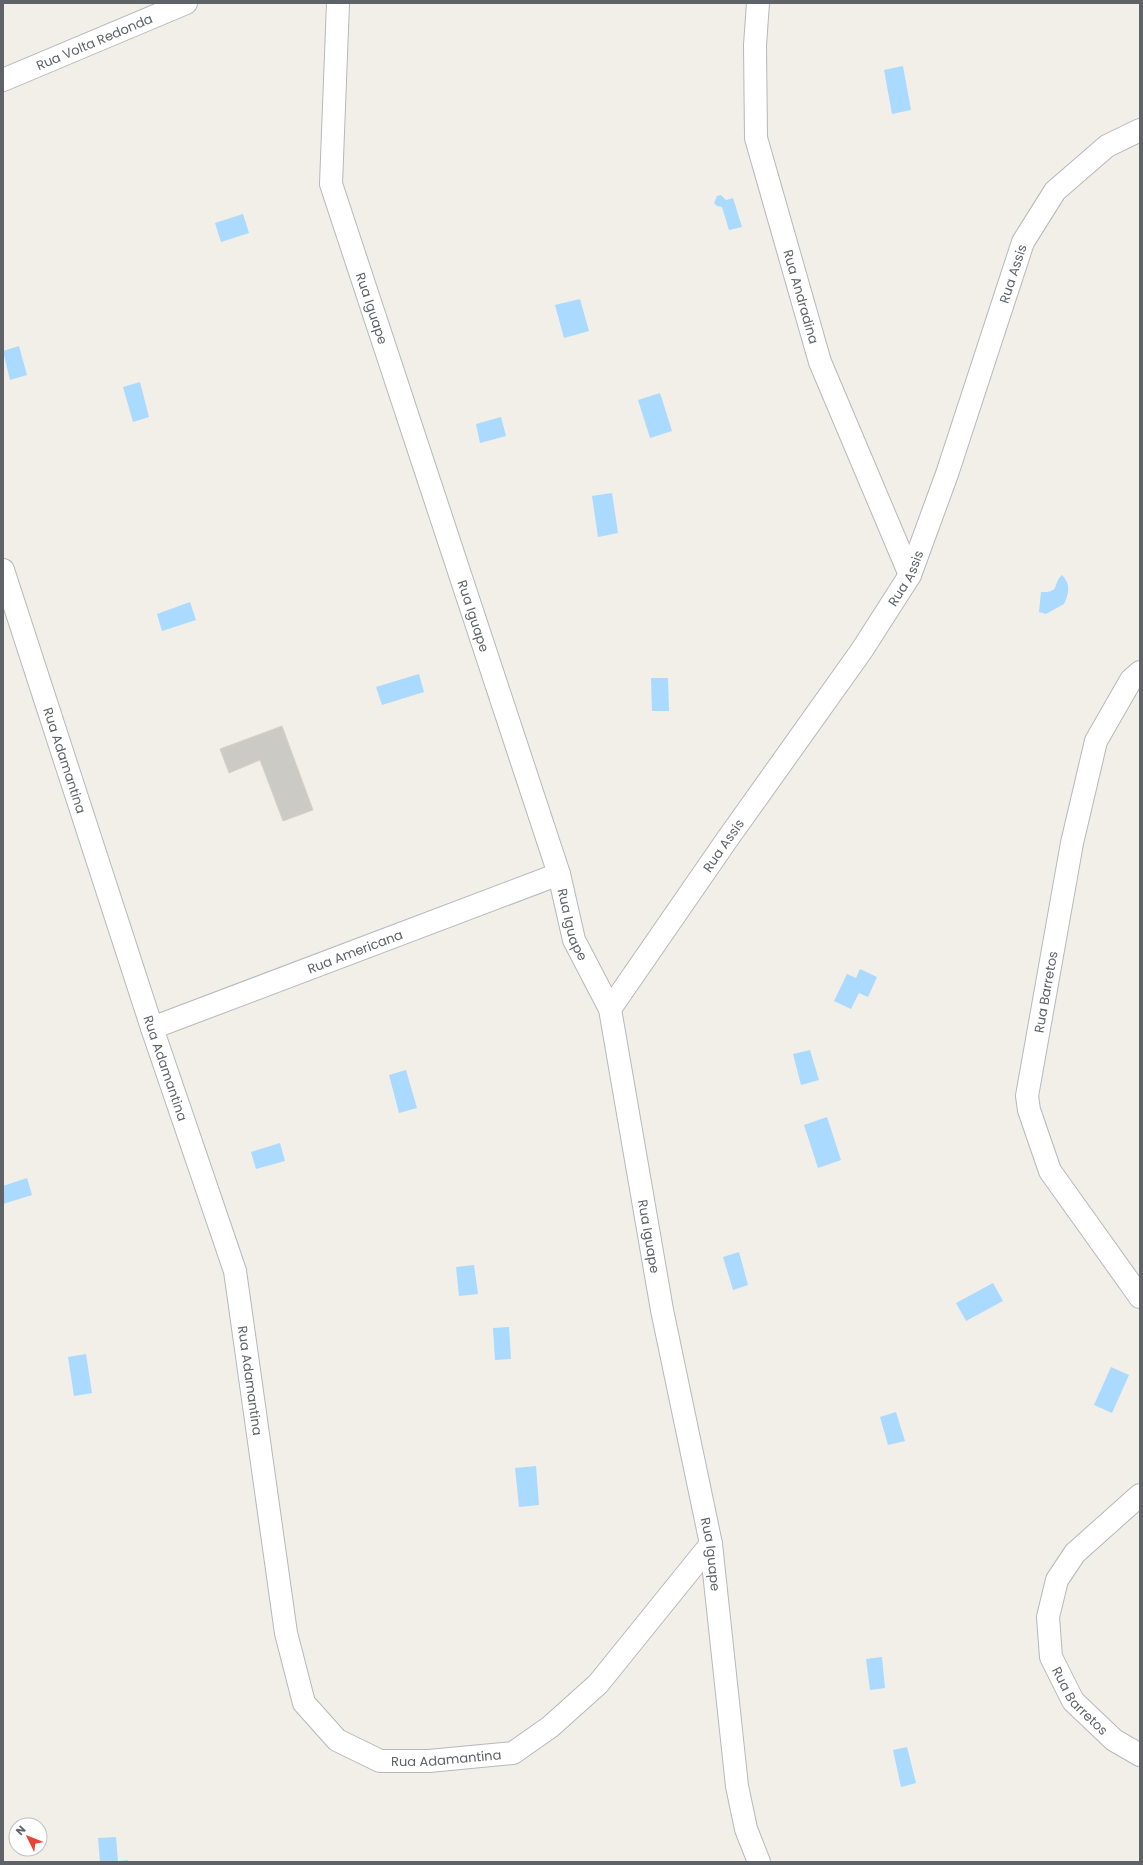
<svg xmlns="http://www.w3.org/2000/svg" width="1143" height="1865" viewBox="0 0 1143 1865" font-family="Poppins,sans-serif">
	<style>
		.water { fill: #aadaff }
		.building { fill: #cccac5; stroke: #d6d1c6 }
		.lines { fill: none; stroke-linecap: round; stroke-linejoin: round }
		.minor-casing { stroke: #b5b8bc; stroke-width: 24 }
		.minor { stroke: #fff; stroke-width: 22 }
		.labels { text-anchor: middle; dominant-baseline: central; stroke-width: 4; stroke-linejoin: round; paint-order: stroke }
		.street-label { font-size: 13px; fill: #5f6368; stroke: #fff }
	</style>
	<rect width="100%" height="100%" fill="#f1efe8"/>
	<path class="water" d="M 903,66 L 911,110 L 892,114 L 884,70 Z
		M 721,195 L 726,200 L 733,198 L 742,227 L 729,230 L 722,207 L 717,206 L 714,203 L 717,196 Z
		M 243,214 L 249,233 L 221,242 L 215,223 Z
		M 580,299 L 589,331 L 564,338 L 555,305 Z
		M 19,346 L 27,375 L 10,380 L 3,351 Z
		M 140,382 L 149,417 L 133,422 L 123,387 Z
		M 660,393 L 672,431 L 650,438 L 638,400 Z
		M 501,417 L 506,436 L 480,443 L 476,424 Z
		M 612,493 L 618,533 L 598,537 L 592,496 Z
		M 1062,575 C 1071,584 1069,593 1064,604 L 1046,614 L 1039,612 L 1041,592 C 1061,593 1052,584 1062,575 Z
		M 190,602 L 196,620 L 162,631 L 157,614 Z
		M 419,674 L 424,692 L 382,705 L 376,687 Z
		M 651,678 L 668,678 L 669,711 L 652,711 Z
		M 860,969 L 877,977 L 868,997 L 859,993 L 851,1009 L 834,1001 L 847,974 L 856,978 Z
		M 810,1050 L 819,1080 L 801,1085 L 793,1054 Z
		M 406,1070 L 417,1108 L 399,1113 L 389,1075 Z
		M 827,1117 L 841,1160 L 818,1168 L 804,1125 Z
		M 280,1143 L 285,1161 L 256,1169 L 251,1152 Z
		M 27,1178 L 32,1195 L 3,1204 L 3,1186 Z
		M 739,1252 L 748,1285 L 733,1290 L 723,1257 Z
		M 474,1265 L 478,1294 L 459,1296 L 456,1267 Z
		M 993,1283 L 1003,1301 L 966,1321 L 956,1303 Z
		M 509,1327 L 511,1359 L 495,1360 L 493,1328 Z
		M 86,1354 L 92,1393 L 74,1396 L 68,1357 Z
		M 1111,1367 L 1129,1375 L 1112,1413 L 1094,1405 Z
		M 896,1412 L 905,1441 L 888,1445 L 880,1417 Z
		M 536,1466 L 539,1505 L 519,1507 L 515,1468 Z
		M 882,1657 L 885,1688 L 870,1690 L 866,1659 Z
		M 907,1747 L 916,1783 L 901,1787 L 893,1750 Z
		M 116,1837 L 118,1861 L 128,1860 L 128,1862 L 100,1862 L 98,1838 Z"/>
	<path class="building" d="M 282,726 L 313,810 L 283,821 L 260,760 L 229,773 L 220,749 Z"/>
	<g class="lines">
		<g class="minor-casing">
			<g id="minor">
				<path id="s1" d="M 338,3 L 331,184 L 559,874 L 574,940 L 610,1009 L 662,1310 L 711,1544 L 737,1786 L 746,1829 L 759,1862"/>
				<path id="s2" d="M 758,3 L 755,45 L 756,138 L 820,362 L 910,575"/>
				<path id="s3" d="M 3,80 L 186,3"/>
				<path id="s4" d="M 3,570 L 152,1028 L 235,1271 L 286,1633 L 304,1703 L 337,1740 L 380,1761 L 429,1761 L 513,1753 L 550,1727 L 598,1684 L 711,1544"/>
				<path d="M 1140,672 L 1131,680 L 1096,741 L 1072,843 L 1027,1096 L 1029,1110 L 1050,1171 L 1140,1297"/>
				<path id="s5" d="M 610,1009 L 726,841 L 862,650 L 910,575 L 947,474 L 1023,242 L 1055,191 L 1107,146 L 1140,130"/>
				<path id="s6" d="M 152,1028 L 559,874"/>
				<path id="s7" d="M 1140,1495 L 1075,1553 L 1057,1580 L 1048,1617 L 1051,1657 L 1073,1701 L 1114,1740 L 1140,1755"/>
			</g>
		</g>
		<use href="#minor" class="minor"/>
	</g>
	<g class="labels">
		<g class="street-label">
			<text stroke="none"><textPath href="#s3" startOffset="99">Rua Volta Redonda</textPath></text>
			<text stroke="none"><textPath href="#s5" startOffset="846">Rua Assis</textPath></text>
			<text stroke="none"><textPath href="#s2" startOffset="300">Rua Andradina</textPath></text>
			<text stroke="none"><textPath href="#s1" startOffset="312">Rua Iguape</textPath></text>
			<text stroke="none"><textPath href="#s5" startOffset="523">Rua Assis</textPath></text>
			<text stroke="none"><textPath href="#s1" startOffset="636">Rua Iguape</textPath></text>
			<text stroke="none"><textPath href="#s4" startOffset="200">Rua Adamantina</textPath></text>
			<text stroke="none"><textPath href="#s5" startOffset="199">Rua Assis</textPath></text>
			<text stroke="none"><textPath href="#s1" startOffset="960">Rua Iguape</textPath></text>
			<text stroke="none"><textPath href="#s6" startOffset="217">Rua Americana</textPath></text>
			<text transform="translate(1046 992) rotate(-80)">Rua Barretos</text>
			<text stroke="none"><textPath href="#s4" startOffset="524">Rua Adamantina</textPath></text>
			<text stroke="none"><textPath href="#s1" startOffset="1284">Rua Iguape</textPath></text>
			<text stroke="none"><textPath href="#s4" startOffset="849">Rua Adamantina</textPath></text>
			<text stroke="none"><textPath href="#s1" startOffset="1608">Rua Iguape</textPath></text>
			<text stroke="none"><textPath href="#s7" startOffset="251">Rua Barretos</textPath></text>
			<text stroke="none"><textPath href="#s4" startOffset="1340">Rua Adamantina</textPath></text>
		</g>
	</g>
	<rect width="1143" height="1865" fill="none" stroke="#5f6368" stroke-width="8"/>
	<g transform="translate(28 1837) rotate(313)"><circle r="19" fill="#ffffff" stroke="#bfc1c3"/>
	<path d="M0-3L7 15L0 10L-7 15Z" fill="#ea4335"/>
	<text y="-6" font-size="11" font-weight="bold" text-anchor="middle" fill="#5f6368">N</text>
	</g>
</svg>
